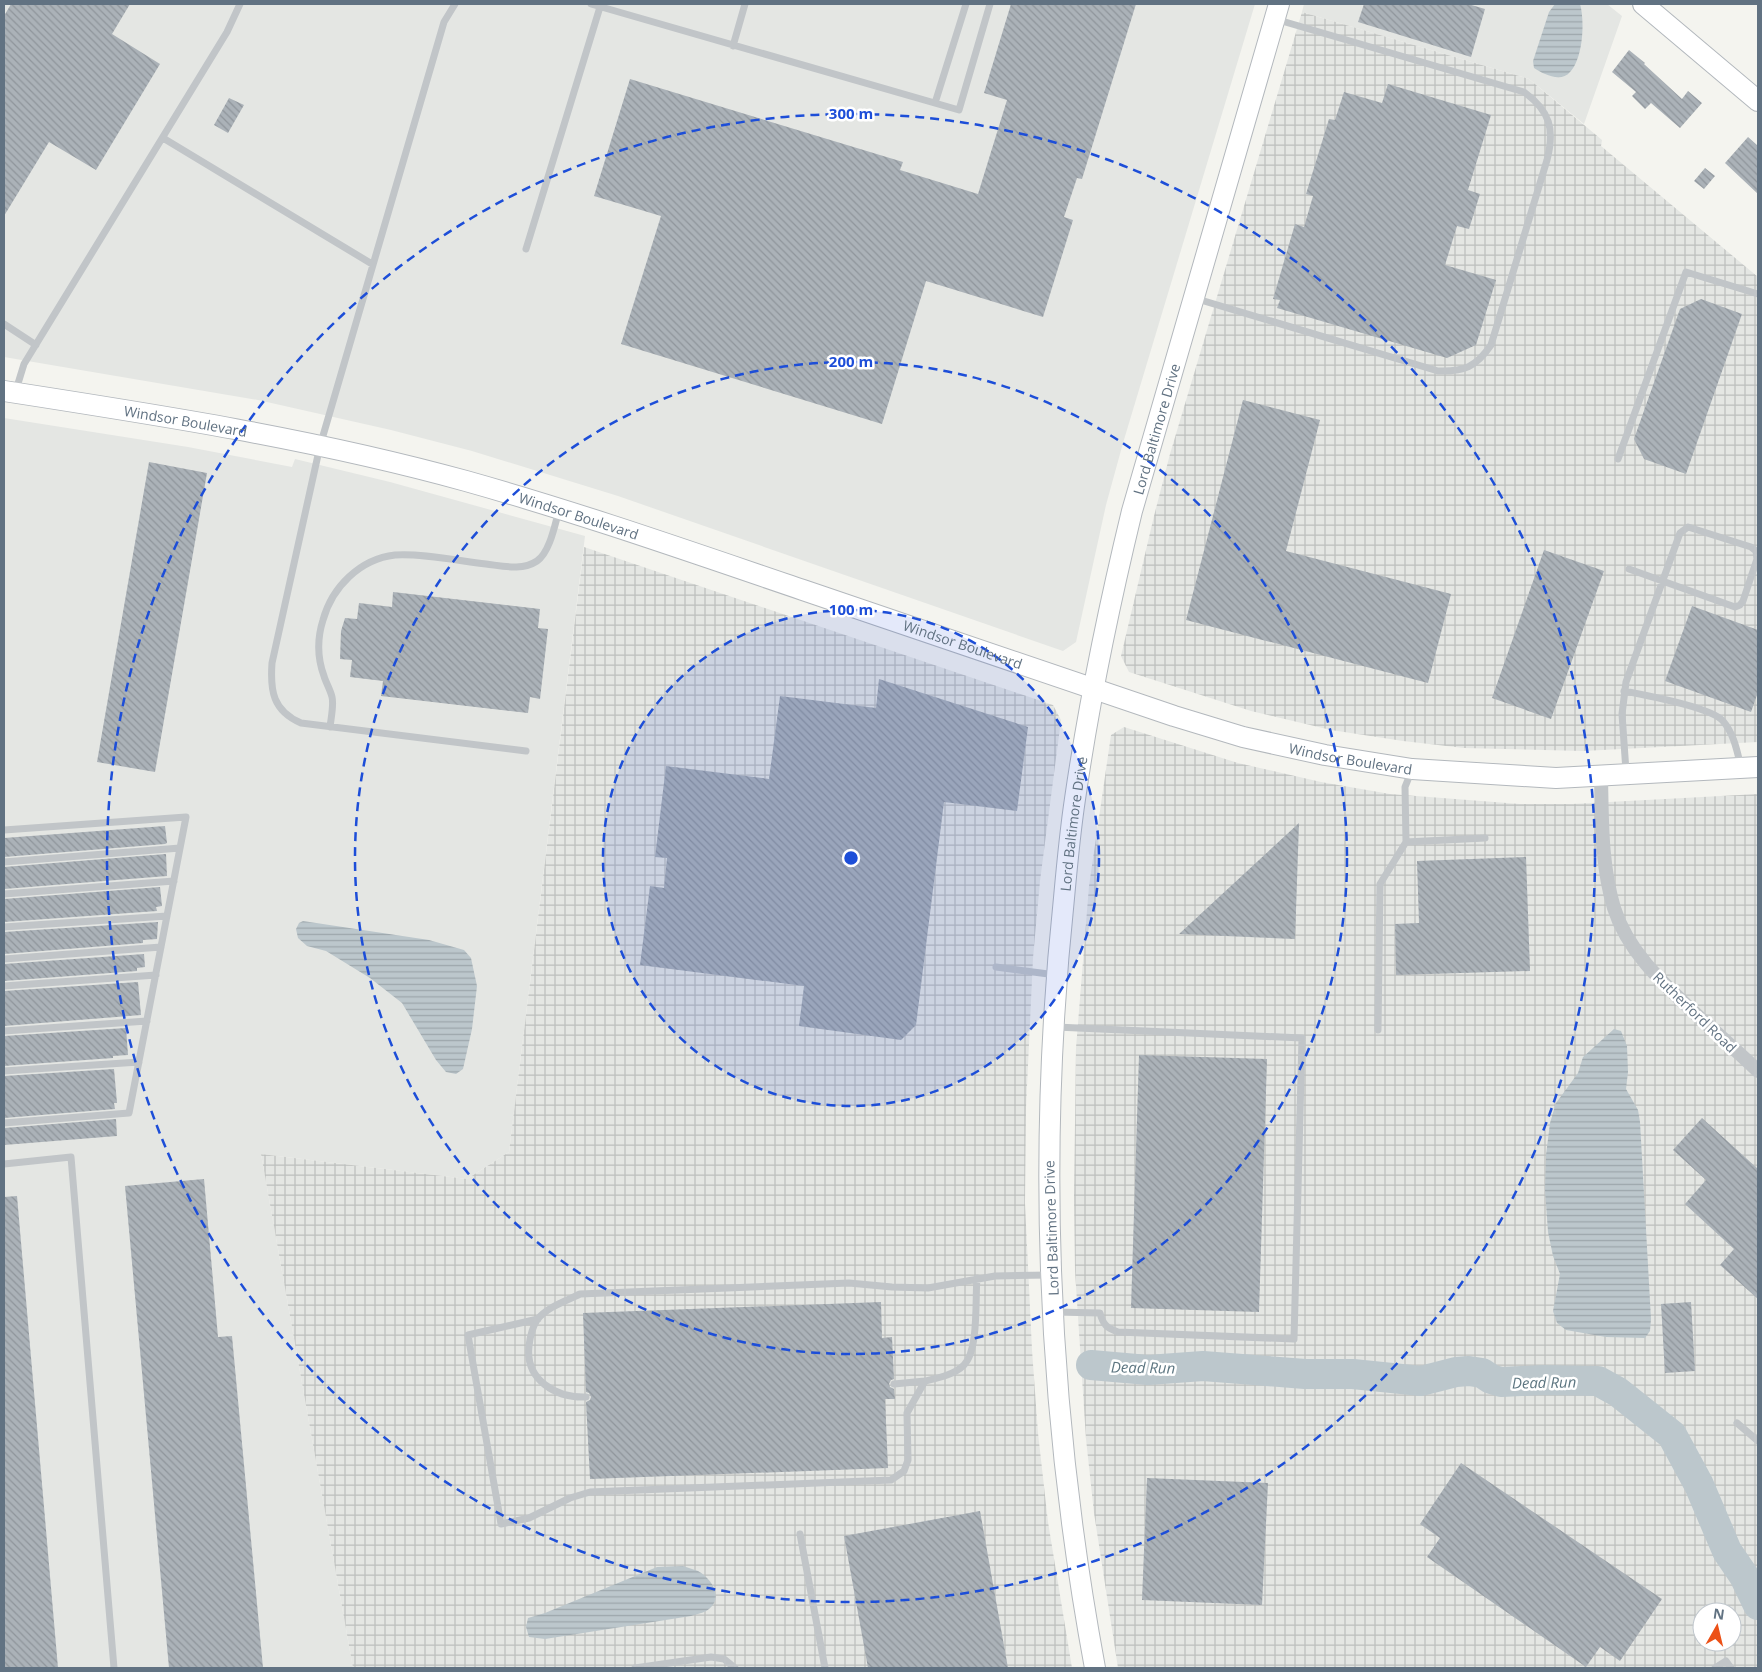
<svg xmlns="http://www.w3.org/2000/svg" width="1762" height="1672" viewBox="0 0 1762 1672" font-family="'Open Sans',sans-serif">
	<style>
		.built { fill: #e4e6e3 }
		.industrial { fill: url(#industrial-grid); fill-rule: evenodd }
		.water { fill: url(#water-rules) }
		.lines { fill: none; stroke-linecap: round; stroke-linejoin: round }
		.river { stroke: #bcc7cc; stroke-width: 30 }
		.building { fill: url(#building-back-hatch) }
		.secondary-casing { stroke: #b3b8bd; stroke-width: 22 }
		.service { stroke: #c1c5c8; stroke-width: 7 }
		.minor { stroke: #c1c5c8; stroke-width: 14 }
		.secondary { stroke: #fff; stroke-width: 20 }
		.ring { fill: none; stroke: #1d4ed8; stroke-width: 2.5; stroke-dasharray: 9 6 }
		.labels { text-anchor: middle; dominant-baseline: central; stroke-width: 5; stroke-linejoin: round; paint-order: stroke }
		.street-label { font-size: 14px; fill: #617282; stroke: #fff }
		.water-label { font-size: 15px; font-style: italic; fill: #5c7580; stroke: #fff }
		.centre { fill: #1d4ed8; stroke: #fff; stroke-width: 2.5 }
		.ring-label { font-size: 15px; text-anchor: middle; font-weight: bold; fill: #1d4ed8; stroke: #fff; stroke-width: 5; stroke-linejoin: round; paint-order: stroke }
	</style>
	<defs>
		<pattern id="industrial-grid" width="8" height="8" patternUnits="userSpaceOnUse" patternTransform="scale(1.25)"><rect width="8" height="8" fill="#e4e6e3"/><path d="M0 4h8M4 0v8" fill="none" stroke="#bcbfbd"/></pattern>
		<pattern id="water-rules" width="6" height="5" patternUnits="userSpaceOnUse" patternTransform="scale(1.25)"><rect width="6" height="5" fill="#bcc7cc"/><path d="M0 2.5h6" fill="none" stroke="#9ca6ab"/></pattern>
		<pattern id="building-back-hatch" width="6" height="6" patternUnits="userSpaceOnUse" patternTransform="scale(1.25)"><rect width="6" height="6" fill="#abb2b8"/><path d="M-1 5l2 2M0 0l6 6M5-1l2 2" fill="none" stroke="#8f959b"/></pattern>
	</defs>
	<rect width="100%" height="100%" fill="#f4f4ef"/>
	<path class="built" d="M 4,4 L 1255,4 L 1123,443 L 1106,505 L 1076,642 L 1063,651 L 618,496 L 472,451 L 391,430 L 258,400 L 4,357 Z
		M 1304,4 L 1607,4 L 1622,16 L 1584,124 L 1529,79 L 1302,12 Z
		M 4,418 L 188,447 L 292,467 L 295,459 L 390,482 L 585,536 L 509,1152 L 467,1179 L 261,1154 L 353,1668 L 4,1668 Z"/>
	<path class="industrial" d="M 1302,12 L 1529,79 L 1602,140 L 1601,146 L 1758,277 L 1758,742 L 1583,751 L 1464,748 L 1403,741 L 1331,730 L 1251,711 L 1129,672 L 1121,656 L 1154,516 L 1170,454 Z
		M 584,547 L 1053,705 L 1061,720 L 1040,881 L 1033,958 L 1026,1108 L 1025,1203 L 1032,1350 L 1038,1433 L 1048,1522 L 1072,1668 L 353,1668 L 261,1154 L 467,1179 L 509,1152 Z
		M 1124,727 L 1238,763 L 1321,782 L 1390,794 L 1520,804 L 1572,804 L 1758,794 L 1758,1668 L 1118,1668 L 1094,1513 L 1086,1439 L 1075,1271 L 1074,1197 L 1076,1048 L 1089,886 L 1111,735 ZM 1702,1612 L 1732,1612 L 1732,1642 L 1702,1642 Z"/>
	<path class="water" d="M 1555,4 L 1580,4 C 1585,21 1583,59 1570,72 C 1561,83 1543,74 1534,68 L 1533,61 L 1549,12 Z
		M 303,921 L 429,940 L 464,950 L 471,958 L 477,986 L 472,1029 L 463,1069 L 456,1074 L 446,1072 L 436,1060 L 402,1003 L 370,978 L 326,951 L 307,946 L 298,938 L 296,929 L 299,923 Z
		M 1614,1029 L 1621,1031 L 1627,1046 L 1628,1072 L 1626,1089 L 1638,1110 L 1640,1122 L 1651,1319 L 1650,1331 L 1645,1338 L 1606,1337 L 1566,1330 L 1557,1323 L 1553,1311 L 1560,1274 L 1553,1256 L 1548,1232 L 1545,1190 L 1546,1155 L 1550,1123 L 1556,1103 L 1578,1073 L 1583,1057 Z
		M 683,1566 C 688,1568 693,1569 698,1571 C 711,1578 724,1597 709,1609 C 705,1613 696,1614 691,1616 L 545,1639 L 529,1637 L 526,1627 L 528,1618 L 545,1613 L 657,1567 Z"/>
	<g class="lines">
		<path class="river" d="M 1091,1365 L 1148,1370 L 1203,1366 L 1305,1374 L 1353,1374 L 1421,1381 L 1456,1372 L 1469,1371 L 1482,1373 L 1491,1379 L 1501,1382 L 1543,1380 L 1598,1381 L 1618,1392 L 1672,1435 L 1699,1485 L 1727,1551 L 1744,1576 L 1758,1605"/>
	</g>
	<path class="building" d="M 11,4 L 130,4 L 112,34 L 160,64 L 96,170 L 49,142 L 4,216 L 4,16 Z
		M 1011,4 L 1136,4 L 1082,179 L 1077,178 L 1064,217 L 1073,220 L 1043,317 L 926,281 L 882,424 L 621,344 L 661,216 L 594,196 L 630,79 L 903,162 L 900,170 L 978,194 L 1007,100 L 984,93 Z
		M 1364,4 L 1468,4 L 1485,9 L 1471,57 L 1358,22 Z
		M 1629,50 L 1645,63 L 1644,64 L 1682,99 L 1688,91 L 1702,103 L 1680,128 L 1651,103 L 1645,109 L 1632,96 L 1636,92 L 1612,72 Z
		M 1388,84 L 1491,115 L 1468,190 L 1480,194 L 1469,229 L 1457,226 L 1445,265 L 1496,280 L 1476,345 L 1447,358 L 1277,308 L 1280,300 L 1273,299 L 1295,224 L 1304,227 L 1313,196 L 1306,194 L 1329,119 L 1335,120 L 1344,92 L 1382,103 Z
		M 229,98 L 244,105 L 228,133 L 214,125 Z
		M 1748,137 L 1758,146 L 1758,194 L 1725,163 Z
		M 1705,168 L 1715,176 L 1704,189 L 1694,181 Z
		M 1701,299 L 1742,314 L 1686,474 L 1644,459 L 1634,439 L 1680,309 Z
		M 1243,400 L 1320,420 L 1286,551 L 1451,594 L 1428,683 L 1186,620 Z
		M 149,462 L 207,473 L 155,772 L 97,762 Z
		M 1544,550 L 1604,571 L 1551,719 L 1492,698 Z
		M 393,592 L 540,609 L 538,628 L 548,629 L 540,699 L 530,697 L 528,713 L 381,696 L 383,681 L 350,677 L 352,660 L 340,659 L 341,631 L 345,618 L 357,619 L 359,603 L 392,607 Z
		M 1692,606 L 1758,630 L 1758,692 L 1751,712 L 1665,681 Z
		M 879,679 L 1028,727 L 1017,811 L 944,802 L 916,1025 L 901,1040 L 799,1026 L 804,986 L 640,965 L 650,886 L 664,888 L 667,858 L 655,857 L 666,766 L 769,779 L 780,696 L 876,708 Z
		M 1299,823 L 1295,939 L 1179,934 Z
		M 165,826 L 167,843 L 165,844 L 4,857 L 4,838 Z
		M 166,854 L 167,876 L 4,889 L 4,867 Z
		M 1526,857 L 1530,971 L 1396,975 L 1395,924 L 1419,923 L 1417,861 Z
		M 160,887 L 162,906 L 156,907 L 157,911 L 4,922 L 4,899 Z
		M 158,922 L 157,939 L 143,940 L 143,943 L 4,954 L 4,932 Z
		M 144,954 L 145,967 L 137,968 L 137,971 L 4,981 L 4,964 Z
		M 138,982 L 141,1015 L 4,1026 L 4,991 Z
		M 126,1028 L 128,1055 L 113,1056 L 113,1058 L 4,1066 L 4,1036 Z
		M 1139,1055 L 1267,1059 L 1259,1312 L 1131,1308 Z
		M 114,1069 L 117,1103 L 114,1103 L 115,1109 L 4,1118 L 4,1076 Z
		M 1702,1118 L 1758,1169 L 1758,1299 L 1720,1265 L 1734,1249 L 1685,1204 L 1706,1180 L 1673,1150 Z
		M 116,1119 L 117,1136 L 4,1145 L 4,1128 Z
		M 204,1179 L 218,1337 L 232,1336 L 263,1668 L 169,1668 L 125,1186 Z
		M 17,1196 L 58,1668 L 4,1668 L 4,1197 Z
		M 881,1302 L 882,1338 L 892,1337 L 894,1379 L 891,1380 L 889,1384 L 890,1387 L 894,1389 L 895,1399 L 885,1399 L 888,1468 L 590,1479 L 586,1402 L 590,1400 L 591,1397 L 589,1393 L 586,1392 L 583,1313 Z
		M 1691,1302 L 1695,1371 L 1665,1373 L 1661,1304 Z
		M 1461,1463 L 1662,1599 L 1620,1661 L 1600,1647 L 1586,1667 L 1427,1557 L 1440,1538 L 1420,1524 Z
		M 1147,1478 L 1268,1483 L 1262,1605 L 1142,1600 Z
		M 980,1511 L 1008,1668 L 868,1668 L 844,1536 Z"/>
	<g class="lines">
		<g class="secondary-casing">
			<g id="secondary">
				<path d="M 1643,4 L 1758,101"/>
				<path id="s1" d="M 4,391 C 159,415 314,439 466,481 C 580,513 691,552 803,590 C 927,632 1051,673 1174,716 L 1243,737 L 1325,755 L 1412,769 L 1556,778 L 1758,767"/>
				<path id="s2" d="M 1095,1668 C 1048,1415 1037,1154 1064,898 C 1067,865 1070,832 1075,799 C 1089,702 1109,606 1132,511 L 1279,4"/>
			</g>
		</g>
		<path class="service" d="M 455,4 L 444,22 L 320,446 L 272,663 C 270,691 273,711 301,723 L 526,751
			M 591,4 L 959,110 L 990,4
			M 733,46 L 745,4
			M 935,103 L 966,4
			M 163,138 L 372,264
			M 526,249 L 600,7
			M 1194,298 L 1438,371 C 1464,372 1476,367 1491,345 L 1547,160 C 1555,129 1550,111 1524,92 L 1275,19
			M 4,324 L 36,345
			M 16,390 L 24,364 L 227,32 L 240,4
			M 1618,459 L 1686,272 L 1758,294
			M 1624,691 C 1644,695 1711,707 1723,721 C 1734,734 1737,751 1741,767
			M 330,727 C 331,718 334,705 332,697 C 330,689 326,683 324,676 C 317,657 317,639 323,620 C 332,587 360,559 395,555 C 422,553 459,561 486,564 C 503,566 522,571 537,561 C 550,552 555,524 559,510
			M 1626,771 L 1622,714 L 1626,682 L 1680,533 L 1688,527 L 1751,547 L 1756,551 L 1757,559 L 1743,601 L 1740,605 L 1735,607 L 1629,569
			M 4,830 L 186,817 L 129,1113 L 4,1123
			M 1406,842 L 1485,838
			M 4,862 L 180,848
			M 4,894 L 174,881
			M 4,927 L 167,916
			M 4,959 L 161,947
			M 996,967 L 1056,975
			M 4,986 L 156,975
			M 1378,1030 L 1380,884 L 1406,842 L 1405,787 L 1411,772
			M 4,1031 L 147,1021
			M 4,1071 L 139,1062
			M 4,1164 L 71,1157 L 114,1668
			M 1055,1312 L 1100,1313 C 1103,1325 1107,1328 1118,1332 L 1294,1339 L 1302,1038 L 1056,1027
			M 538,1319 L 468,1335 L 501,1524 L 529,1518 L 570,1498 L 590,1492 L 891,1480 L 904,1471 L 908,1460 L 907,1413 L 925,1381 C 938,1378 954,1375 964,1365 C 979,1350 975,1299 977,1278
			M 894,1384 L 925,1381
			M 586,1397 C 556,1398 525,1380 529,1346 C 530,1337 532,1328 537,1320 C 547,1307 566,1301 580,1294 L 849,1283 L 892,1287 L 928,1288 L 995,1276 L 1049,1275
			M 1737,1423 L 1758,1441
			M 800,1534 L 825,1668
			M 635,1668 L 711,1657 L 724,1659 L 735,1668
			M 1715,1668 L 1726,1661 L 1731,1668"/>
		<path class="minor" d="M 1601,776 C 1602,820 1601,865 1614,908 C 1628,953 1666,986 1699,1017 C 1719,1035 1739,1053 1758,1071"/>
		<use href="#secondary" class="secondary"/>
	</g>
	<circle cx="851" cy="858" r="248" fill="#1d4ed8" fill-opacity=".12"/>
	<g class="ring">
		<circle cx="851" cy="858" r="248"/>
		<circle cx="851" cy="858" r="496"/>
		<circle cx="851" cy="858" r="744"/>
	</g>
	<g class="labels">
		<g class="street-label">
			<text stroke="none"><textPath href="#s1" startOffset="184">Windsor Boulevard</textPath></text>
			<text stroke="none"><textPath href="#s2" startOffset="1252">Lord Baltimore Drive</textPath></text>
			<text stroke="none"><textPath href="#s1" startOffset="589">Windsor Boulevard</textPath></text>
			<text stroke="none"><textPath href="#s1" startOffset="994">Windsor Boulevard</textPath></text>
			<text stroke="none"><textPath href="#s1" startOffset="1399">Windsor Boulevard</textPath></text>
			<text stroke="none"><textPath href="#s2" startOffset="848">Lord Baltimore Drive</textPath></text>
			<text transform="translate(1695 1012) rotate(44)">Rutherford Road</text>
			<text transform="translate(1051 1228) rotate(-92)">Lord Baltimore Drive</text>
		</g>
		<g class="water-label">
			<text transform="translate(1143 1367) rotate(1)">Dead Run</text>
			<text transform="translate(1544 1382) rotate(-1)">Dead Run</text>
		</g>
	</g>
	<circle cx="851" cy="858" r="8" class="centre"/>
	<g class="ring-label">
		<text x="851" y="119">300 m</text>
		<text x="851" y="367">200 m</text>
		<text x="851" y="615">100 m</text>
	</g>
	<rect width="1762" height="1672" fill="none" stroke="#617282" stroke-width="10"/>
	<g transform="translate(1717 1627) rotate(8)"><circle r="24" fill="#ffffff" stroke="#c0c7cd"/>
	<path d="M0-4L9 19L0 12L-9 19Z" fill="#ec5117"/>
	<text y="-8" font-size="14" font-weight="bold" text-anchor="middle" fill="#617282">N</text>
	</g>
</svg>
